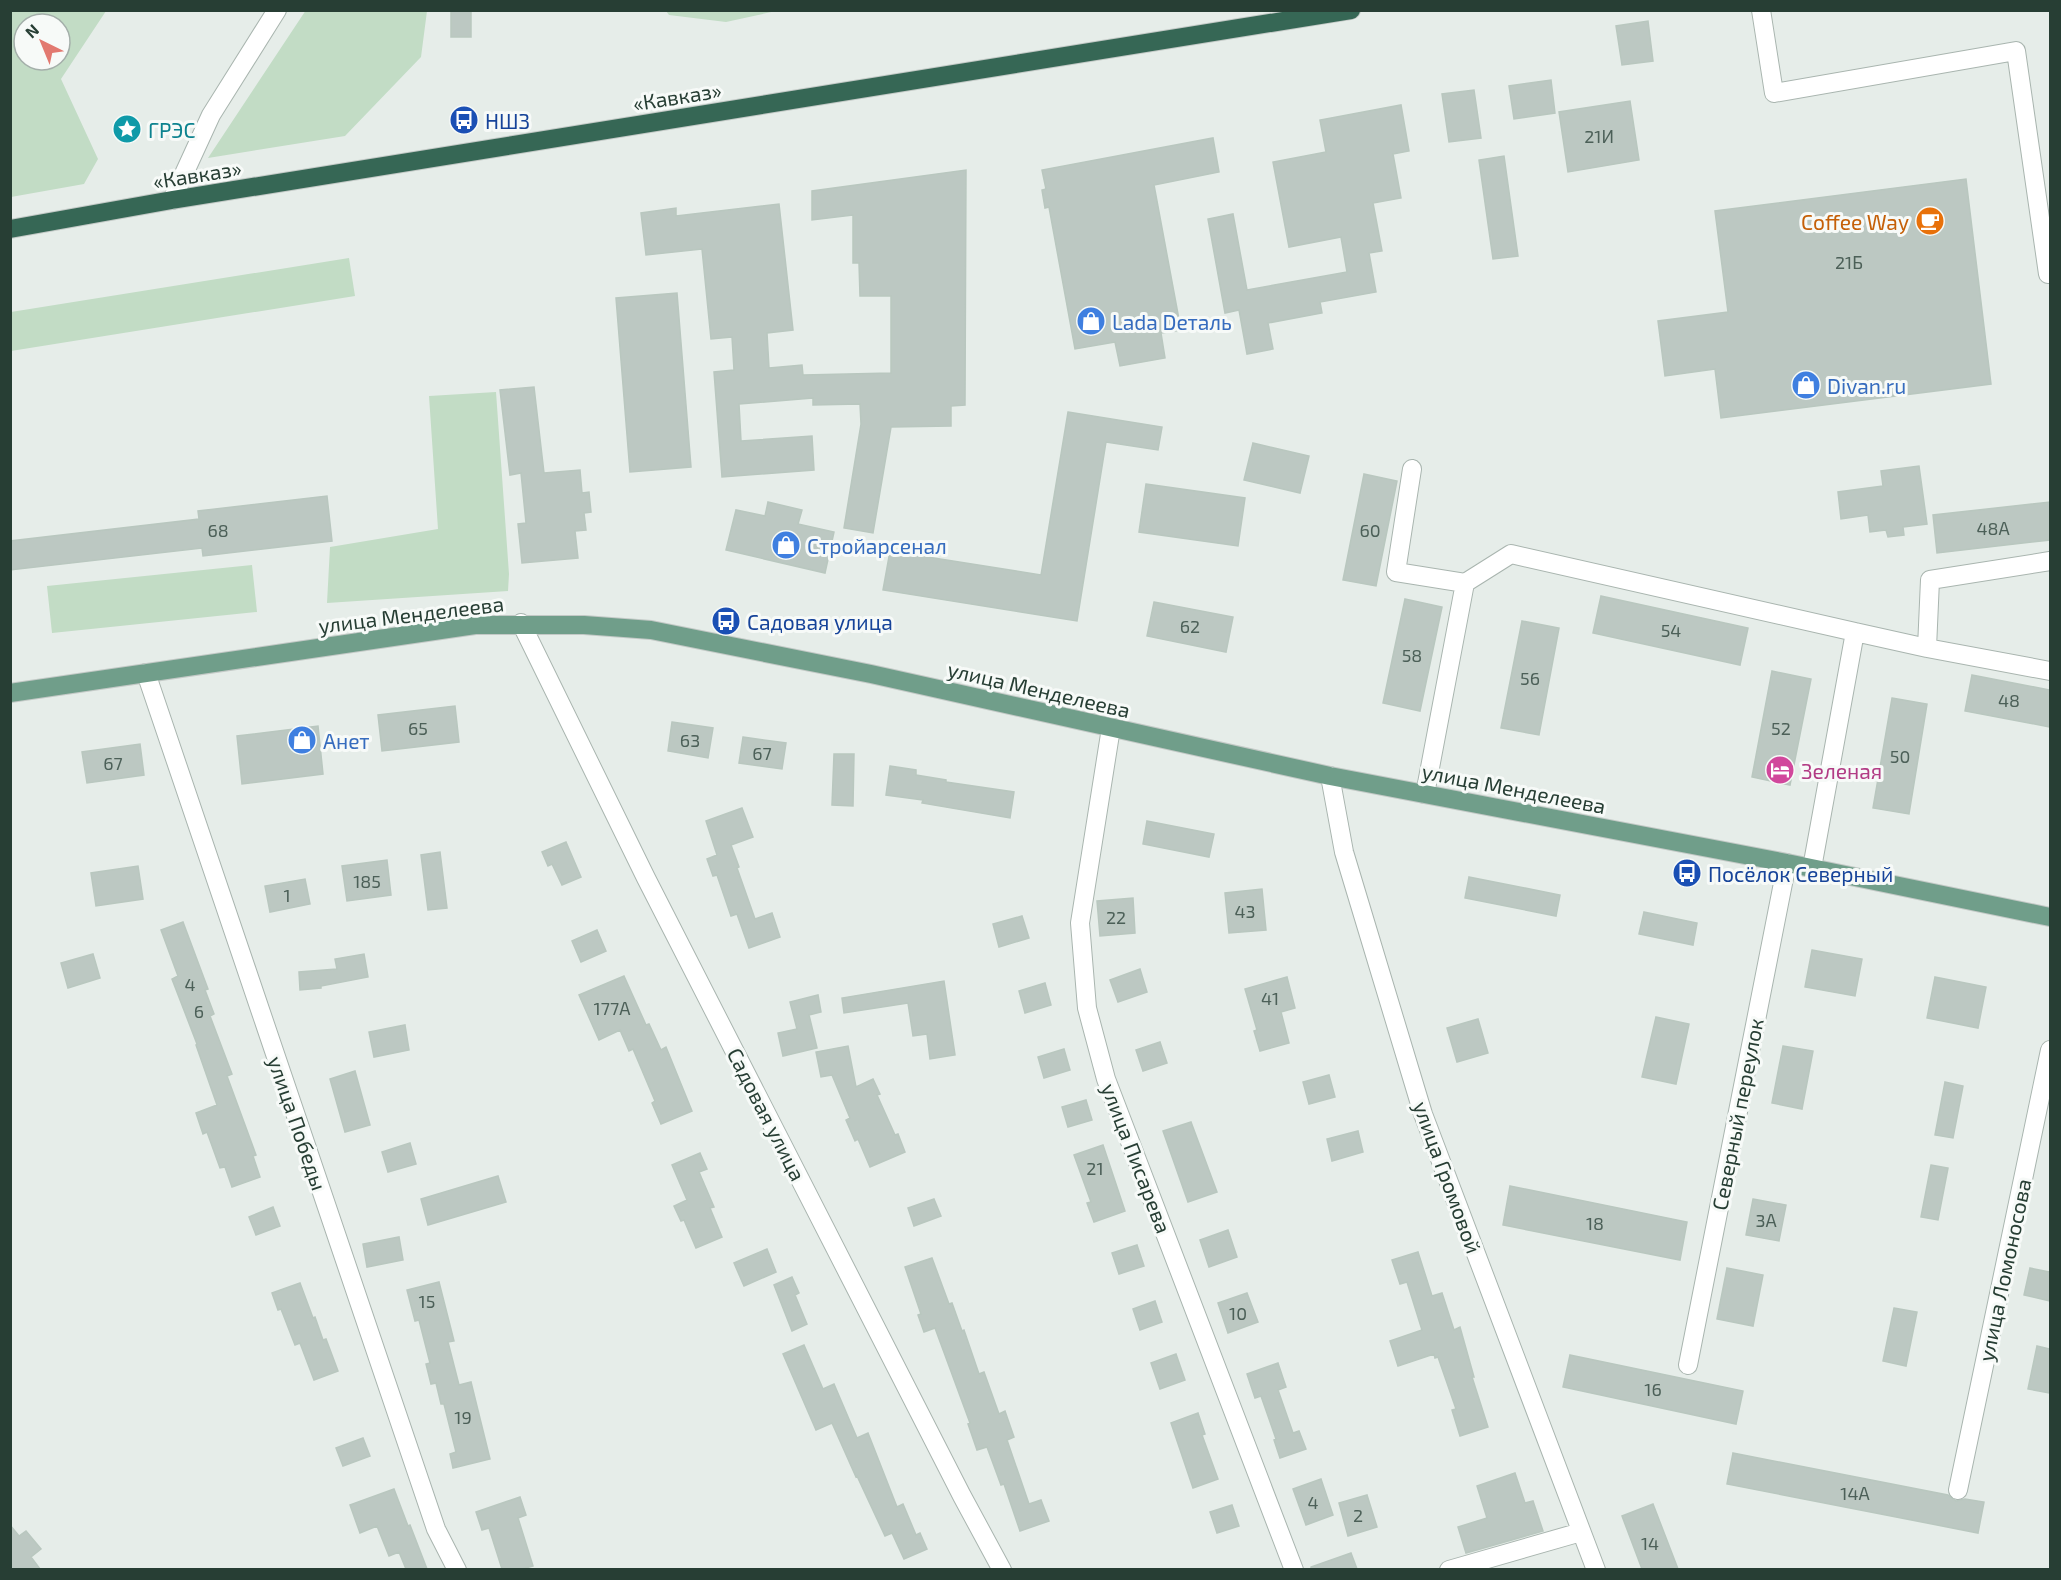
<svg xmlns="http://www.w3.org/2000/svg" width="2061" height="1580" viewBox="0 0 2061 1580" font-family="'Exo 2',sans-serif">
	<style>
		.green { fill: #c2dcc5; fill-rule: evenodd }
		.building { fill: #bcc8c2; stroke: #b9c7bf; stroke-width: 1.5 }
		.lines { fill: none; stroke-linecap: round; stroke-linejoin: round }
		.minor-casing { stroke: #a9b5af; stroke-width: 20 }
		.major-casing { stroke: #c3c9c6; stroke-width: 20 }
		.highway-casing { stroke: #c3c9c6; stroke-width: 20 }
		.minor { stroke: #fff; stroke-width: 18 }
		.major { stroke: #709e8a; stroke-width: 18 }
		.highway { stroke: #366755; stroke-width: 18 }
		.labels { text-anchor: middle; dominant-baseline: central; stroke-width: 6; stroke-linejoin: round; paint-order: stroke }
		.number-label { font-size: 18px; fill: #4c6058 }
		.street-label { font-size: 21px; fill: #273e34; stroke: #f7faf8 }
		.transit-label { font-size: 21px; fill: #164399; stroke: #f7faf8; text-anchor: start }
		.culture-label { font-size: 21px; fill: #0d838f; stroke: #f7faf8; text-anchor: start }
		.food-label { font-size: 21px; fill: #c56008; stroke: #f7faf8; text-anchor: end }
		.shop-label { font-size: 21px; fill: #366cbe; stroke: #f7faf8; text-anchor: start }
		.hotel-label { font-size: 21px; fill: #b23c85; stroke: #f7faf8; text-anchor: start }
	</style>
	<rect width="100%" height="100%" fill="#e6ede9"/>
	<path class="green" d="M 11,10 L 106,11 L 61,79 L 98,159 L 84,184 L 11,197 ZM 24,24 L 60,24 L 60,60 L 24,60 Z
		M 306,10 L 427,11 L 421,57 L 345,136 L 208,158 Z
		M 666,11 L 776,11 L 726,22 L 669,15 Z
		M 349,258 L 355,296 L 11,351 L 11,312 Z
		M 496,392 L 509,574 L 508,591 L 327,603 L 330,547 L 438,529 L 429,396 Z
		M 252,565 L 257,612 L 52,633 L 47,586 Z"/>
	<path class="building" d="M 451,10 L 471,10 L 471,37 L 451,37 Z
		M 1648,21 L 1653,61 L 1622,65 L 1616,26 Z
		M 1551,80 L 1555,113 L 1514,119 L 1509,86 Z
		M 1474,90 L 1481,138 L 1449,142 L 1442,94 Z
		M 1630,101 L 1639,160 L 1568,172 L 1559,112 Z
		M 1401,105 L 1409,151 L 1393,154 L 1401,198 L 1373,203 L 1382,251 L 1369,253 L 1376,292 L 1320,302 L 1322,313 L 1268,323 L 1273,349 L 1247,354 L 1239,310 L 1225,313 L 1208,219 L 1233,214 L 1247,290 L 1347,272 L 1341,237 L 1289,247 L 1273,162 L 1326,152 L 1320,120 Z
		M 1213,138 L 1219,172 L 1154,185 L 1181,330 L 1161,333 L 1165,358 L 1120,366 L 1115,342 L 1075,349 L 1049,207 L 1045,208 L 1042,190 L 1046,189 L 1042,170 Z
		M 1504,156 L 1518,256 L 1493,259 L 1479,160 Z
		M 966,170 L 965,405 L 951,406 L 951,426 L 891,427 L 873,533 L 844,528 L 861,424 L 860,404 L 813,405 L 813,398 L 739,404 L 741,441 L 812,436 L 814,470 L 722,477 L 714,372 L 734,370 L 732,337 L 711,339 L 702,249 L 646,255 L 641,213 L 676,208 L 676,216 L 779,204 L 793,330 L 767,333 L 769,368 L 802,365 L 803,375 L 891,373 L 891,296 L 860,296 L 859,263 L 853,263 L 853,215 L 812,220 L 812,191 Z
		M 1966,179 L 1991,384 L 1721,418 L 1715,369 L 1665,376 L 1658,321 L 1728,312 L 1715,211 Z
		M 677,293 L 691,467 L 630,472 L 616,298 Z
		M 534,387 L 544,473 L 580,470 L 582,493 L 589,492 L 591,512 L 584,513 L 586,530 L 575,531 L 578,558 L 522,563 L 518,524 L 526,523 L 521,473 L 510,475 L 500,390 Z
		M 1068,412 L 1162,427 L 1158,450 L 1106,442 L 1077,621 L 883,590 L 890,551 L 1041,575 Z
		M 1253,443 L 1309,456 L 1300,493 L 1244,480 Z
		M 1919,466 L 1927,524 L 1903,527 L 1904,535 L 1888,537 L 1886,530 L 1870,532 L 1868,515 L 1841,519 L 1838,492 L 1883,486 L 1881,471 Z
		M 1364,474 L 1397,481 L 1376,586 L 1343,580 Z
		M 1146,484 L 1245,498 L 1238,546 L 1139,532 Z
		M 327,496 L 332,541 L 203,556 L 202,548 L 10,570 L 10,541 L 199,519 L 198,511 Z
		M 768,502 L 802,510 L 798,524 L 834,532 L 825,573 L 726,550 L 736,510 L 765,516 Z
		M 2050,502 L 2050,540 L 1937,553 L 1933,515 Z
		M 1601,596 L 1748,628 L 1740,665 L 1593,633 Z
		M 1405,599 L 1442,607 L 1420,711 L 1383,703 Z
		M 1154,602 L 1233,617 L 1226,652 L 1147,636 Z
		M 1522,621 L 1559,628 L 1539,735 L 1501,728 Z
		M 1772,671 L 1811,679 L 1790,785 L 1752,777 Z
		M 1972,675 L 2050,690 L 2050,727 L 1965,711 Z
		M 1892,698 L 1927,704 L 1909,814 L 1873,808 Z
		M 455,706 L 459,742 L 382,751 L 378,715 Z
		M 672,722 L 713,728 L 708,758 L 668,751 Z
		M 318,726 L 323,774 L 242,784 L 237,736 Z
		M 743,737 L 786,743 L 782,769 L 739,763 Z
		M 140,744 L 144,775 L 87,783 L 82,752 Z
		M 834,754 L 854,754 L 853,806 L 832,805 Z
		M 890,766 L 916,770 L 916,775 L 946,780 L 946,782 L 1014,792 L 1010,818 L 922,803 L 923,800 L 886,795 Z
		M 742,808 L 753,837 L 731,845 L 739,867 L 737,868 L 755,919 L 772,913 L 780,937 L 749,948 L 737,914 L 731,916 L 717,875 L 713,876 L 707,859 L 717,855 L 706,821 Z
		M 1147,821 L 1214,834 L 1209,857 L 1143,844 Z
		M 566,842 L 581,877 L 562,885 L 552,864 L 548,866 L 542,852 Z
		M 440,852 L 447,908 L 428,910 L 421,855 Z
		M 387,860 L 391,895 L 347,901 L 342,866 Z
		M 138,866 L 143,899 L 96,906 L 91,873 Z
		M 1469,877 L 1560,895 L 1556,916 L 1465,898 Z
		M 305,879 L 310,904 L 270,912 L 265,886 Z
		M 1262,889 L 1266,930 L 1229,933 L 1225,893 Z
		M 1133,898 L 1135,933 L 1100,936 L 1097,901 Z
		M 1644,912 L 1697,923 L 1693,945 L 1639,934 Z
		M 1022,916 L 1029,938 L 999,947 L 993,924 Z
		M 183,922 L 208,989 L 205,990 L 214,1014 L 210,1016 L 232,1074 L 227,1076 L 256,1155 L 253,1156 L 260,1177 L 232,1187 L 225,1167 L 220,1168 L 207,1132 L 203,1134 L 196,1113 L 217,1105 L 196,1045 L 197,1044 L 172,979 L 178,976 L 161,930 Z
		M 597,930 L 606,951 L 581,962 L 572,941 Z
		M 1812,950 L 1862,959 L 1855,996 L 1805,987 Z
		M 93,954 L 100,978 L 68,988 L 61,963 Z
		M 364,954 L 368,977 L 321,986 L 321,988 L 300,990 L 299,972 L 337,969 L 335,959 Z
		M 1140,969 L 1147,992 L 1118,1002 L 1110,980 Z
		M 624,976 L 646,1025 L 649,1024 L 661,1050 L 666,1047 L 692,1111 L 661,1124 L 652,1103 L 655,1101 L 633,1049 L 629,1051 L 620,1030 L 599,1040 L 579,995 Z
		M 1287,977 L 1295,1008 L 1281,1012 L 1289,1043 L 1260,1051 L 1254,1031 L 1257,1030 L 1245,989 Z
		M 1935,977 L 1986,987 L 1978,1028 L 1927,1018 Z
		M 944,981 L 955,1055 L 930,1059 L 927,1034 L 913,1036 L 908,1003 L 844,1013 L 842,998 Z
		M 1045,983 L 1051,1005 L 1025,1013 L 1019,991 Z
		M 818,995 L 821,1012 L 809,1015 L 817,1048 L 783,1056 L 778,1033 L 797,1029 L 790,1002 Z
		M 1656,1017 L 1689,1024 L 1676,1084 L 1642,1077 Z
		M 1478,1019 L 1488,1053 L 1457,1062 L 1447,1028 Z
		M 405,1025 L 409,1050 L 374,1057 L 369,1032 Z
		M 1160,1042 L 1167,1063 L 1143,1071 L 1136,1050 Z
		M 848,1046 L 856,1087 L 873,1079 L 880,1094 L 877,1095 L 895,1135 L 898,1134 L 905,1152 L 870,1167 L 858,1139 L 855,1141 L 846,1120 L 850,1118 L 832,1075 L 821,1077 L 816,1052 Z
		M 1783,1046 L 1813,1051 L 1802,1109 L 1772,1103 Z
		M 1064,1049 L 1070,1070 L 1044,1078 L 1038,1057 Z
		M 355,1071 L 370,1125 L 345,1132 L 330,1079 Z
		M 1329,1075 L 1335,1097 L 1309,1104 L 1303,1082 Z
		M 1945,1082 L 1963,1086 L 1953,1138 L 1935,1135 Z
		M 1086,1100 L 1092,1120 L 1068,1127 L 1062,1107 Z
		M 1191,1122 L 1217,1192 L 1188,1202 L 1163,1131 Z
		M 1358,1131 L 1363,1152 L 1332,1161 L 1327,1139 Z
		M 410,1143 L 416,1164 L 388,1172 L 382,1152 Z
		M 1103,1145 L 1125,1211 L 1094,1222 L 1087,1203 L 1091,1202 L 1074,1155 Z
		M 700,1153 L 707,1169 L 699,1172 L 714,1207 L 710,1208 L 722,1237 L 696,1248 L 684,1220 L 681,1221 L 674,1206 L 687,1200 L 672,1165 Z
		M 1931,1165 L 1948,1168 L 1938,1220 L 1921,1217 Z
		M 498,1176 L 506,1202 L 428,1225 L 421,1199 Z
		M 1510,1186 L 1687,1222 L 1680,1260 L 1503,1225 Z
		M 934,1199 L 941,1216 L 914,1226 L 908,1208 Z
		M 1753,1199 L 1786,1205 L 1779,1241 L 1746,1235 Z
		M 273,1207 L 280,1226 L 256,1235 L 249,1217 Z
		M 1228,1230 L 1237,1257 L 1209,1267 L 1200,1240 Z
		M 399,1237 L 403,1260 L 367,1267 L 363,1244 Z
		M 1137,1245 L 1144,1266 L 1119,1274 L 1112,1253 Z
		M 767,1249 L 776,1272 L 744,1286 L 734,1263 Z
		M 1418,1252 L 1432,1296 L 1442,1293 L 1454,1330 L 1460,1327 L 1474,1377 L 1472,1377 L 1488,1427 L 1460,1436 L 1452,1410 L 1456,1409 L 1438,1357 L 1435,1358 L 1434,1354 L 1398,1366 L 1390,1341 L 1422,1330 L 1407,1282 L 1400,1284 L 1392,1260 Z
		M 932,1258 L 949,1304 L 952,1303 L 962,1331 L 964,1330 L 979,1374 L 984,1372 L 999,1414 L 1005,1411 L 1014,1437 L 1007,1440 L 1029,1504 L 1041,1500 L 1049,1521 L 1020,1531 L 1004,1484 L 1001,1485 L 987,1447 L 977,1450 L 968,1424 L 970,1423 L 935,1328 L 924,1332 L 918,1315 L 921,1314 L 905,1267 Z
		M 1727,1268 L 1763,1275 L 1753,1326 L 1717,1319 Z
		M 2030,1268 L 2050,1272 L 2050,1301 L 2024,1295 Z
		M 792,1277 L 799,1293 L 795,1295 L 807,1324 L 792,1331 L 774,1285 Z
		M 439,1282 L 454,1341 L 448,1342 L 459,1385 L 471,1382 L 490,1459 L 453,1468 L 450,1454 L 456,1452 L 444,1404 L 441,1404 L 436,1383 L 431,1384 L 426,1364 L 430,1363 L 419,1320 L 415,1321 L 407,1290 Z
		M 300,1283 L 313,1318 L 315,1317 L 323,1340 L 326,1339 L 338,1371 L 314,1380 L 300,1343 L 295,1345 L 281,1309 L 278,1310 L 272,1293 Z
		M 1247,1293 L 1258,1322 L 1228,1333 L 1218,1303 Z
		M 1155,1301 L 1162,1322 L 1140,1330 L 1133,1309 Z
		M 1894,1308 L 1917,1312 L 1906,1366 L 1883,1361 Z
		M 804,1345 L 823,1389 L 834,1384 L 857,1438 L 868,1433 L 897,1507 L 903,1504 L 916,1535 L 920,1533 L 927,1549 L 904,1559 L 892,1533 L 885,1536 L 857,1476 L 856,1477 L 832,1423 L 816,1430 L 783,1354 Z
		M 2037,1346 L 2050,1349 L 2050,1393 L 2028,1389 Z
		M 1176,1354 L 1185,1380 L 1160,1389 L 1151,1363 Z
		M 1570,1355 L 1743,1391 L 1736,1424 L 1563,1387 Z
		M 1278,1363 L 1286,1387 L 1278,1390 L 1293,1433 L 1299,1431 L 1306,1449 L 1280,1458 L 1274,1440 L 1276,1439 L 1261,1396 L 1255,1398 L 1247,1374 Z
		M 1198,1413 L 1205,1434 L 1202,1435 L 1218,1479 L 1193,1488 L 1171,1423 Z
		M 363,1438 L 370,1456 L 343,1466 L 336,1448 Z
		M 1733,1453 L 1948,1495 L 1956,1501 L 1965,1499 L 1984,1502 L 1978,1533 L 1727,1484 Z
		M 1515,1473 L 1525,1503 L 1533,1501 L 1543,1531 L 1466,1553 L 1458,1527 L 1487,1518 L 1477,1486 Z
		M 1321,1479 L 1333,1515 L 1306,1525 L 1293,1489 Z
		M 394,1489 L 408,1526 L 410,1525 L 427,1569 L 406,1569 L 399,1552 L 389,1556 L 377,1526 L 360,1533 L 350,1505 Z
		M 1367,1495 L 1377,1527 L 1348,1536 L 1339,1503 Z
		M 520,1497 L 526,1515 L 518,1518 L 533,1566 L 522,1569 L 502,1569 L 489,1528 L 482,1530 L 476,1512 Z
		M 1653,1504 L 1678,1569 L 1642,1569 L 1622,1516 Z
		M 1232,1505 L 1239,1526 L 1217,1533 L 1210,1512 Z
		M 10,1525 L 19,1536 L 26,1531 L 41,1549 L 31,1557 L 40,1569 L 10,1569 Z
		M 1351,1553 L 1357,1569 L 1311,1569 L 1311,1567 Z"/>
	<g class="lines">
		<g class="minor-casing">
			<path id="minor" d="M 1761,10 L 1774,93 L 2016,51 L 2048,274 L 2050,273
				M 172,200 L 211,115 L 277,10
				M 1412,469 L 1396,572 L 1465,583
				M 521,623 L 646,878 L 962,1496 L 1002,1570
				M 1927,648 L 1930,580 L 2050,561
				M 146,673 L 436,1529 L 457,1570
				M 1111,728 L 1080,923 L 1087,1008 L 1106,1079 L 1294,1570
				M 1330,776 L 1344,852 L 1423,1114 L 1596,1570
				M 1425,794 L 1465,583 L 1511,554 L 1855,632
				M 1812,868 L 1855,632 L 1927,648 L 2050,671
				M 1688,1365 L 1787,863
				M 1958,1490 L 2050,1050
				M 1449,1570 L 1581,1532"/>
		</g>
		<g class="major-casing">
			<path id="major" d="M 10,693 L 475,625 L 584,625 L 651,630 L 871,674 L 1330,776 L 1787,863 L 2050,917"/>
		</g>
		<g class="highway-casing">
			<path id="highway" d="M 10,229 L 172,200 L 1351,10"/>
		</g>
		<use href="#minor" class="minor"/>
		<use href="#major" class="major"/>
		<use href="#highway" class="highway"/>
	</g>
	<defs>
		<g id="bus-disc" transform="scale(1.5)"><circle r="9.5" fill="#1a4fb4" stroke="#f7faf8"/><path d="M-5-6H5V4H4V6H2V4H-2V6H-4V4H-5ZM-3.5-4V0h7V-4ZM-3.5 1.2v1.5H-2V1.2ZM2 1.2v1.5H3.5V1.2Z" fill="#fff"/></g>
		<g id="sight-disc" transform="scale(1.5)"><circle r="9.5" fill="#0f9aa8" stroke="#f7faf8"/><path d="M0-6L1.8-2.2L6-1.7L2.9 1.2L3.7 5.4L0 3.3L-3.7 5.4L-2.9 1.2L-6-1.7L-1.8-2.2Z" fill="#fff"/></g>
		<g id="cafe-disc" transform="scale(1.5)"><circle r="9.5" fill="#e8710a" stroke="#f7faf8"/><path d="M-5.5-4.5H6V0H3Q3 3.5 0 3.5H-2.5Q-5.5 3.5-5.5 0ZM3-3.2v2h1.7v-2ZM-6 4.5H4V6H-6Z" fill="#fff"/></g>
		<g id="shop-disc" transform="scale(1.5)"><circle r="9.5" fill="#3f7fe0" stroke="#f7faf8"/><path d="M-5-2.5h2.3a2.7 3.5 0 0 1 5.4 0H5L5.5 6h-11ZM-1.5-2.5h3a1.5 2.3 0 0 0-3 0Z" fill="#fff"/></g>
		<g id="hotel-disc" transform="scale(1.5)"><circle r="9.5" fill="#d1479c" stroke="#f7faf8"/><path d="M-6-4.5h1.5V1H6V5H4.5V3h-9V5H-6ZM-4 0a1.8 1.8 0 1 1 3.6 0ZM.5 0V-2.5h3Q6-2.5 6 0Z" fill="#fff"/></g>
	</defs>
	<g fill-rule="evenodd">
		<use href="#bus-disc" x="464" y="120"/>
		<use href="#sight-disc" x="127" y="129"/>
		<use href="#cafe-disc" x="1930" y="221"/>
		<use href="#shop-disc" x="1091" y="321"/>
		<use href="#shop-disc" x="1806" y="385"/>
		<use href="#shop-disc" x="786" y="545"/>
		<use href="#bus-disc" x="726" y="621"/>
		<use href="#shop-disc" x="302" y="740"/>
		<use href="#hotel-disc" x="1780" y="770"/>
		<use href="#bus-disc" x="1687" y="873"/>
	</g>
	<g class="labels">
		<g class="number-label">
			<text x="1599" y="136">21И</text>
			<text x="1849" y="262">21Б</text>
			<text x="1993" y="528">48А</text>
			<text x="218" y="530">68</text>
			<text x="1370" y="530">60</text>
			<text x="1190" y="626">62</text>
			<text x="1671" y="630">54</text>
			<text x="1412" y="655">58</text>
			<text x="1530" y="678">56</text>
			<text x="2009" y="700">48</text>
			<text x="418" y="728">65</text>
			<text x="1781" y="728">52</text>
			<text x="690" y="740">63</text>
			<text x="762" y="753">67</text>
			<text x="1900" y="756">50</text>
			<text x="113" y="763">67</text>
			<text x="367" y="881">185</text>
			<text x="287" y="895">1</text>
			<text x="1245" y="911">43</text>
			<text x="1116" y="917">22</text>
			<text x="190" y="984">4</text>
			<text x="1270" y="998">41</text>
			<text x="612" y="1008">177А</text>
			<text x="199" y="1011">6</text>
			<text x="1095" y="1168">21</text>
			<text x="1766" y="1220">3А</text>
			<text x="1595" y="1223">18</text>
			<text x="427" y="1301">15</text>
			<text x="1238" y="1313">10</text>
			<text x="1653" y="1389">16</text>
			<text x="463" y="1417">19</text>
			<text x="1855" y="1493">14А</text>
			<text x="1313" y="1502">4</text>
			<text x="1358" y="1515">2</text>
			<text x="1650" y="1543">14</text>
		</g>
		<g class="street-label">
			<text transform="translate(677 96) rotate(-9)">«Кавказ»</text>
			<text transform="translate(197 174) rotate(-9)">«Кавказ»</text>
			<text transform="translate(411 614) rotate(-7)">улица Менделеева</text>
			<text transform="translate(1039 689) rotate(13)">улица Менделеева</text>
			<text transform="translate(1514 788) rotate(11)">улица Менделеева</text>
			<text transform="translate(767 1114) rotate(63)">Садовая улица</text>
			<text transform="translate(1737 1114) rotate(-79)">Северный переулок</text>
			<text transform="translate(298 1123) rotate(71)">улица Победы</text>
			<text transform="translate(1137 1158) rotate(69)">улица Писарева</text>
			<text transform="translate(1448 1177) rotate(70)">улица Громовой</text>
			<text transform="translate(2004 1270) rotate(-78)">улица Ломоносова</text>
		</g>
		<g class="transit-label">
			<text x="485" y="120">НШЗ</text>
			<text x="747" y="621">Садовая улица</text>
			<text x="1708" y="873">Посёлок Северный</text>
		</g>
		<g class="culture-label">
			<text x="148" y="129">ГРЭС</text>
		</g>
		<g class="food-label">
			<text x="1909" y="221">Coffee Way</text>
		</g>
		<g class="shop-label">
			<text x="1112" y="321">Lada Dеталь</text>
			<text x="1827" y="385">Divan.ru</text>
			<text x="807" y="545">Стройарсенал</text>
			<text x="323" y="740">Анет</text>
		</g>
		<g class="hotel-label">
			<text x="1801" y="770">Зеленая</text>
		</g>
	</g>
	<rect width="2061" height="1580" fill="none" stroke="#273e34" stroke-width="24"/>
	<g transform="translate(42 42) rotate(317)"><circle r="28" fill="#f7faf8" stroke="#a4afaa" stroke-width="1.5"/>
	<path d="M0-4.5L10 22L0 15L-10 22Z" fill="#e27970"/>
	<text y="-9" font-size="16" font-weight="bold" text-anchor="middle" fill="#273e34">N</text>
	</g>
</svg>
